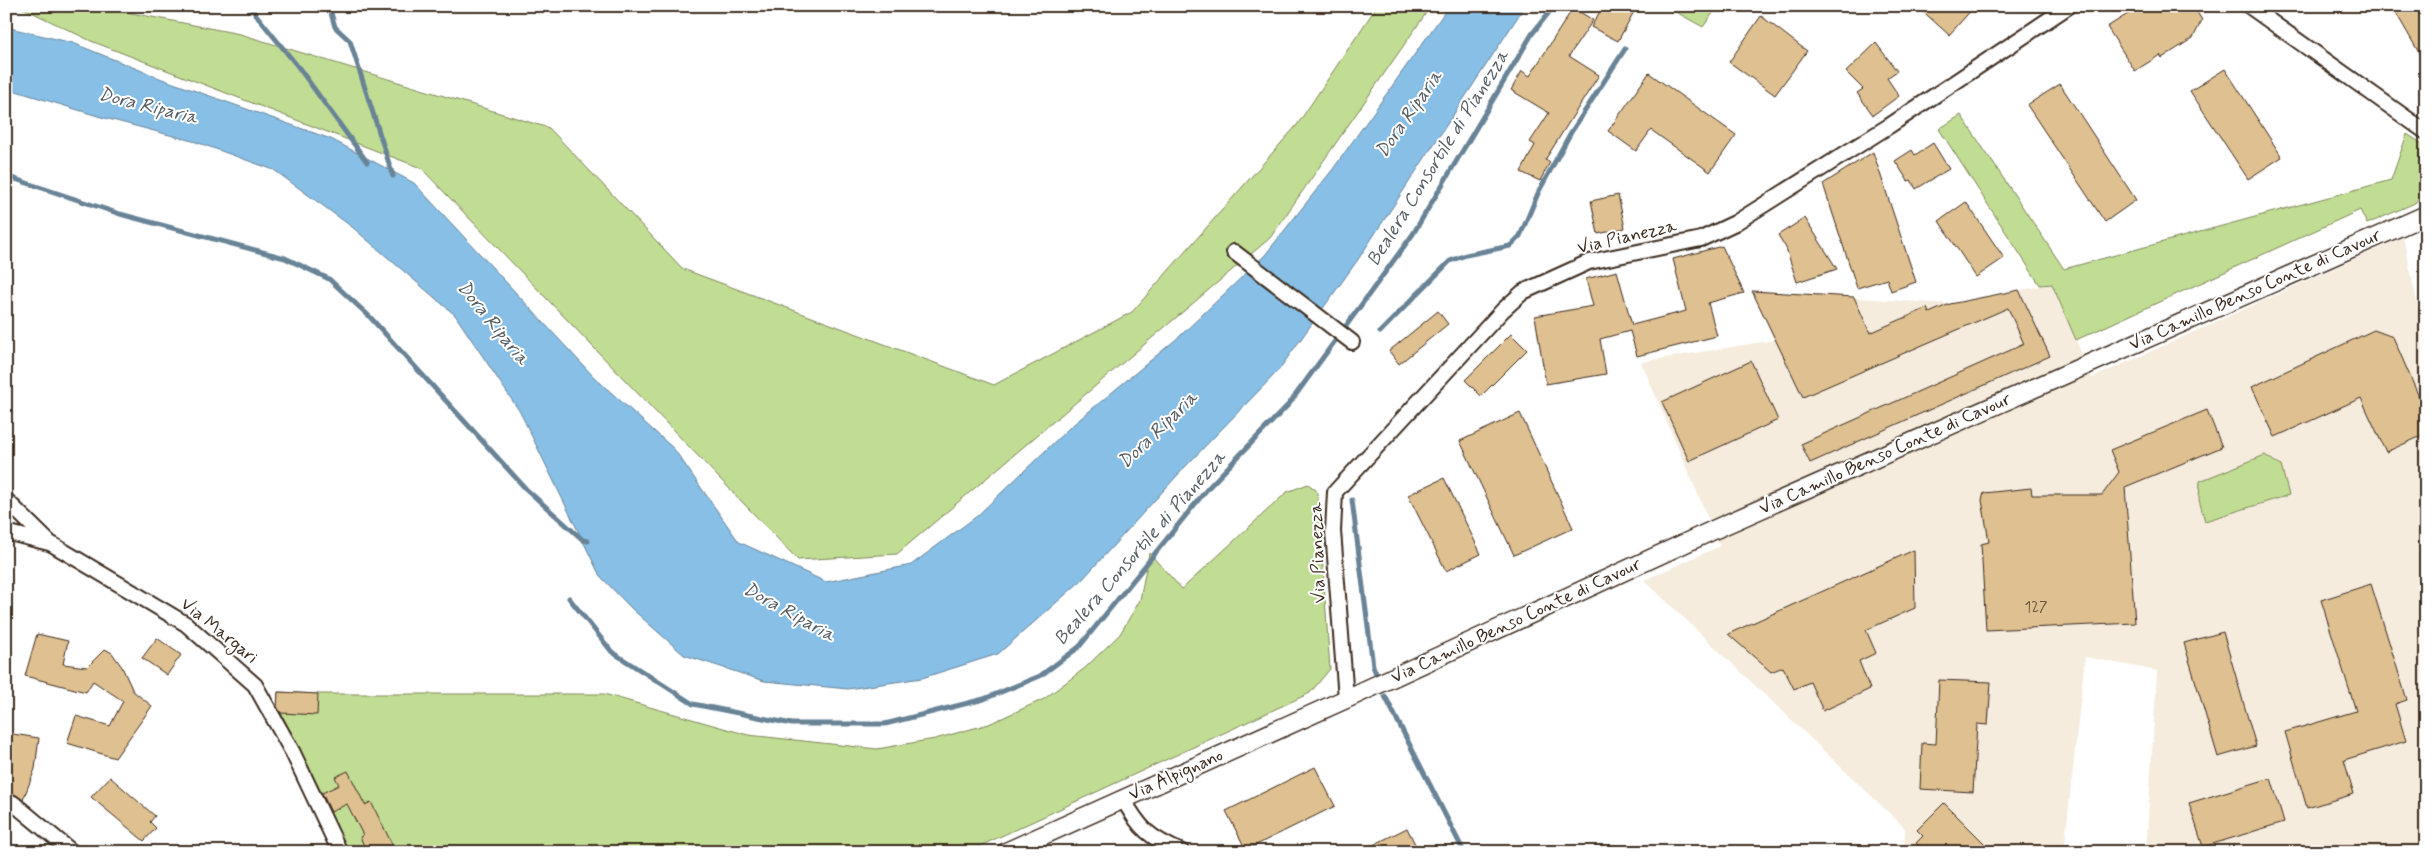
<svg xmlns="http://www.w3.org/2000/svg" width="2432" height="858" viewBox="0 0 2432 858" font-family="Mynerve,sans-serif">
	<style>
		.built { fill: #f5ecde }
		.green { fill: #c1dd94; stroke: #7e8459 }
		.water { fill: #87bfe6; stroke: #698396 }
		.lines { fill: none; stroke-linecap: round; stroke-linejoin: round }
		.stream { stroke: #698396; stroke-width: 5 }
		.building { fill: #dec091; stroke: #3b2a1e }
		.minor-casing { stroke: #3b2a1e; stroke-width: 18 }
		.tertiary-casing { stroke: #3b2a1e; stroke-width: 21 }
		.minor { stroke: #fff; stroke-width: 14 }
		.tertiary { stroke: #fff; stroke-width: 18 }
		.labels { text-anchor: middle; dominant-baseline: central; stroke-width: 4; stroke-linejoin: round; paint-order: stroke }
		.number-label { font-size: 15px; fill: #64503b }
		.street-label { font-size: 18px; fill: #3b2a1e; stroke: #fff }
		.water-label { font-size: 19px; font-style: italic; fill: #565e64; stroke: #fff }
	</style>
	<rect width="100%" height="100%" fill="#fff"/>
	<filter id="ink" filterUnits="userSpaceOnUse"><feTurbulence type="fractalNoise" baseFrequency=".02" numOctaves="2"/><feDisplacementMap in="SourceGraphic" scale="10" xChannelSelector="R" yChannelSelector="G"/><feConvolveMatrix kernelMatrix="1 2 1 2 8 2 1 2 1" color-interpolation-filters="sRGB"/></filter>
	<g filter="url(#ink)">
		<path class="built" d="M 2403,237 L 2426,342 L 2426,852 L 2146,852 L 2157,671 L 2085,657 L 2064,852 L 1904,852 L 1905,828 L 1644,580 L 1720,546 L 1641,362 L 1774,340 L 1752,291 L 1950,304 L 2052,284 L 2092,378 Z"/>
		<path class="green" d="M 19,6 L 95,6 L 240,34 L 549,128 L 683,269 L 994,385 L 1132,312 L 1297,125 L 1377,6 L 1431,6 L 1270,238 L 897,554 L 798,560 L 421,168 L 91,41 Z
			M 1665,6 L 1718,6 L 1703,27 Z
			M 1961,115 L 2064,269 L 2391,180 L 2407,134 L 2426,146 L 2426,190 L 2415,203 L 2367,224 L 2360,210 L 2076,340 L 2052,284 L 2040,285 L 1939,129 Z
			M 2265,455 L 2281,466 L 2289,495 L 2205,521 L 2199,500 L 2200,481 Z
			M 1308,484 L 1316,490 L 1318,498 L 1330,669 L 1310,693 L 967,852 L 349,852 L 281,713 L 277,712 L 278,692 L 318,694 L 604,694 L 748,735 L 877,749 L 935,739 L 989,724 L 1044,699 L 1085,668 L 1120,634 L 1140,600 L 1149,553 L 1182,589 L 1287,492 Z"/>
		<path class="water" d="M 1449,6 L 1525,6 L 1357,261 L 1278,371 L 1185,467 L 1082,580 L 998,654 L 922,678 L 848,689 L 764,681 L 684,655 L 632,609 L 600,576 L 520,412 L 455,315 L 352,227 L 274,170 L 196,142 L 101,117 L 6,88 L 6,27 L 73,43 L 162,79 L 331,139 L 414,183 L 594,377 L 674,449 L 739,542 L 826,582 L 911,565 L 977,516 L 1069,428 L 1180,336 L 1265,255 L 1333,169 Z"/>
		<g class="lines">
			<path class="stream" d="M 249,6 L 299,68 L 367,162
				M 329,6 L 335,27 L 350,41 L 393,176
				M 6,176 L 120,214 L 285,258 L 329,279 L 369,316 L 526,489 L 583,540 L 588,541
				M 1380,332 L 1450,261 L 1466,255 L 1510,246 L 1520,236 L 1539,191 L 1570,134 L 1625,49
				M 1352,500 L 1373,666 L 1377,676
				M 569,598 L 612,652 L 693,704 L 792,724 L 885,724 L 984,699 L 1040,676 L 1079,647 L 1208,488 L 1289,404 L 1413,234 L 1532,34 L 1554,6
				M 1385,696 L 1464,852"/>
		</g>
		<path class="building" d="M 1603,6 L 1637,6 L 1618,41 L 1591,27 Z
			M 1917,6 L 1975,6 L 1949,35 Z
			M 2127,6 L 2193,6 L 2202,20 L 2193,38 L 2162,58 L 2160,55 L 2135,71 L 2107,27 L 2131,12 Z
			M 2392,6 L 2426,6 L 2426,65 Z
			M 1573,8 L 1593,20 L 1569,56 L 1599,75 L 1545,160 L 1550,162 L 1540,181 L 1521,172 L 1535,145 L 1530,142 L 1549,113 L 1511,90 L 1522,71 L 1530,76 Z
			M 1761,16 L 1807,51 L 1775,95 L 1729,62 Z
			M 1876,43 L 1897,71 L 1887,78 L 1899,96 L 1873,115 L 1857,93 L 1863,89 L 1846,72 Z
			M 2225,69 L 2282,157 L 2248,179 L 2190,91 Z
			M 1649,73 L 1736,135 L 1710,172 L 1651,130 L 1636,151 L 1608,131 Z
			M 2060,84 L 2136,200 L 2105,222 L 2027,105 Z
			M 1933,143 L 1949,169 L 1916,189 L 1911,180 L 1908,181 L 1895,161 L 1912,150 L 1915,155 Z
			M 1873,152 L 1916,282 L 1891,291 L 1887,279 L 1857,288 L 1823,184 Z
			M 1618,195 L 1625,228 L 1598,234 L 1591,201 Z
			M 1966,202 L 2004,258 L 1976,277 L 1939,221 Z
			M 1805,218 L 1837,269 L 1797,282 L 1786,248 L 1778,235 Z
			M 1722,246 L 1744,293 L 1708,303 L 1717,336 L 1637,356 L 1630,331 L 1600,339 L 1606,374 L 1546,384 L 1535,316 L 1593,306 L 1586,279 L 1617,271 L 1632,325 L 1686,311 L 1673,259 Z
			M 2019,290 L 2050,356 L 1810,463 L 1801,444 L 2024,344 L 2008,308 L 1803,397 L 1752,291 L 1854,297 L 1870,333 L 1927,308 L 1929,313 L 1950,304 Z
			M 1438,311 L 1448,324 L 1399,364 L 1389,351 Z
			M 2374,330 L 2393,337 L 2426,413 L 2426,434 L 2386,452 L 2361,398 L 2275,437 L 2252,387 Z
			M 1511,334 L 1527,350 L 1481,396 L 1465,380 Z
			M 1751,361 L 1778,420 L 1689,461 L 1662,402 Z
			M 2207,410 L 2222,447 L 2125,487 L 2135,623 L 1986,630 L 1981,544 L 1989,542 L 1982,500 L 1984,493 L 2031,488 L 2032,495 L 2102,495 L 2119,472 L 2110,450 Z
			M 1520,413 L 1573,528 L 1514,555 L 1460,441 Z
			M 1444,478 L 1481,554 L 1446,571 L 1408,495 Z
			M 1914,550 L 1915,608 L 1866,630 L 1876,653 L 1859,661 L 1870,689 L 1823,711 L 1810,682 L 1794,689 L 1783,667 L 1771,672 L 1728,634 Z
			M 2371,584 L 2407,700 L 2395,704 L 2406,741 L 2344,760 L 2354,794 L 2307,808 L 2285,732 L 2356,711 L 2321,600 Z
			M 2223,632 L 2256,746 L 2218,757 L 2184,643 Z
			M 37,634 L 68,641 L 63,664 L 87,667 L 105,649 L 112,653 L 122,667 L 133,691 L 152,706 L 115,758 L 67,743 L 76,716 L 110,726 L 123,701 L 93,681 L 86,692 L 25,676 Z
			M 157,638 L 181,655 L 167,675 L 142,658 Z
			M 1939,680 L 1991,682 L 1988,725 L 1977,724 L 1973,792 L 1920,789 L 1922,743 L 1936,744 Z
			M 278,692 L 318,694 L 317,715 L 281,713 L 277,707 Z
			M 6,733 L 39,738 L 35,769 L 23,800 L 16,795 L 6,792 Z
			M 1315,767 L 1335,806 L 1246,850 L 1226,811 Z
			M 348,771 L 365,805 L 371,802 L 396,852 L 367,852 L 360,837 L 363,835 L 347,804 L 331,812 L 322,793 L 339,785 L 335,777 Z
			M 110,777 L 155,816 L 150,822 L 156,828 L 144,841 L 91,797 Z
			M 2271,778 L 2284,822 L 2203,847 L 2189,803 Z
			M 1944,803 L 1993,852 L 1925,852 L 1916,843 L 1923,836 L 1917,830 Z
			M 1407,828 L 1419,852 L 1359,852 Z"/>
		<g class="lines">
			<g class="minor-casing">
				<path id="minor" d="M 2249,6 L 2426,132
					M 1234,252 L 1352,342
					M 6,500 L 50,543 L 186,624 L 255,685 L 293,753 L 340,852
					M 6,532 L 49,543
					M 1346,699 L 1333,531 L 1335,492 L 1503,310 L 1523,292 L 1589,262 L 1701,239 L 1735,223 L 1889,126 L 2069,6
					M 1123,798 C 1139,829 1150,838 1182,852
					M 6,801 L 13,803 L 72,852"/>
			</g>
			<g class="tertiary-casing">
				<path id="tertiary" d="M 1006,852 L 1346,699 L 1720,527 L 2426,215"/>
			</g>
			<use href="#minor" class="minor"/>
			<use href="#tertiary" class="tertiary"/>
		</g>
	</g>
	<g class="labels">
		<g class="number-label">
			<text x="2036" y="608">127</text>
		</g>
		<g class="street-label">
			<text transform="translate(1627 237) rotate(-13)">Via Pianezza</text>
			<text transform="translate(2255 290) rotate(-24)">Via Camillo Benso Conte di Cavour</text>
			<text transform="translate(1885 454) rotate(-24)">Via Camillo Benso Conte di Cavour</text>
			<text transform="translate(1318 553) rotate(-92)">Via Pianezza</text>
			<text transform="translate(1516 621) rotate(-25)">Via Camillo Benso Conte di Cavour</text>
			<text transform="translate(219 631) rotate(39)">Via Margari</text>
			<text transform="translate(1176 775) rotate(-24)">Via Alpignano</text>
		</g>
		<g class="water-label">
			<text transform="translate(148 106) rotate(14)">Dora Riparia</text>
			<text transform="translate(1409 114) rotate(-55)">Dora Riparia</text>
			<text transform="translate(1438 158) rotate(-58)">Bealera Consortile di Pianezza</text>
			<text transform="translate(493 323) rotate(51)">Dora Riparia</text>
			<text transform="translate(1158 430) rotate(-44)">Dora Riparia</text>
			<text transform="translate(1140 548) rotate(-49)">Bealera Consortile di Pianezza</text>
			<text transform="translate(789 612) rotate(29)">Dora Riparia</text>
		</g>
	</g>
	<rect width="2432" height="858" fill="none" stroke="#fff" stroke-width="25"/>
	<rect x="12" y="12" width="2407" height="833" fill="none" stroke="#3b2a1e" stroke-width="2" filter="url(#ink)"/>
</svg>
